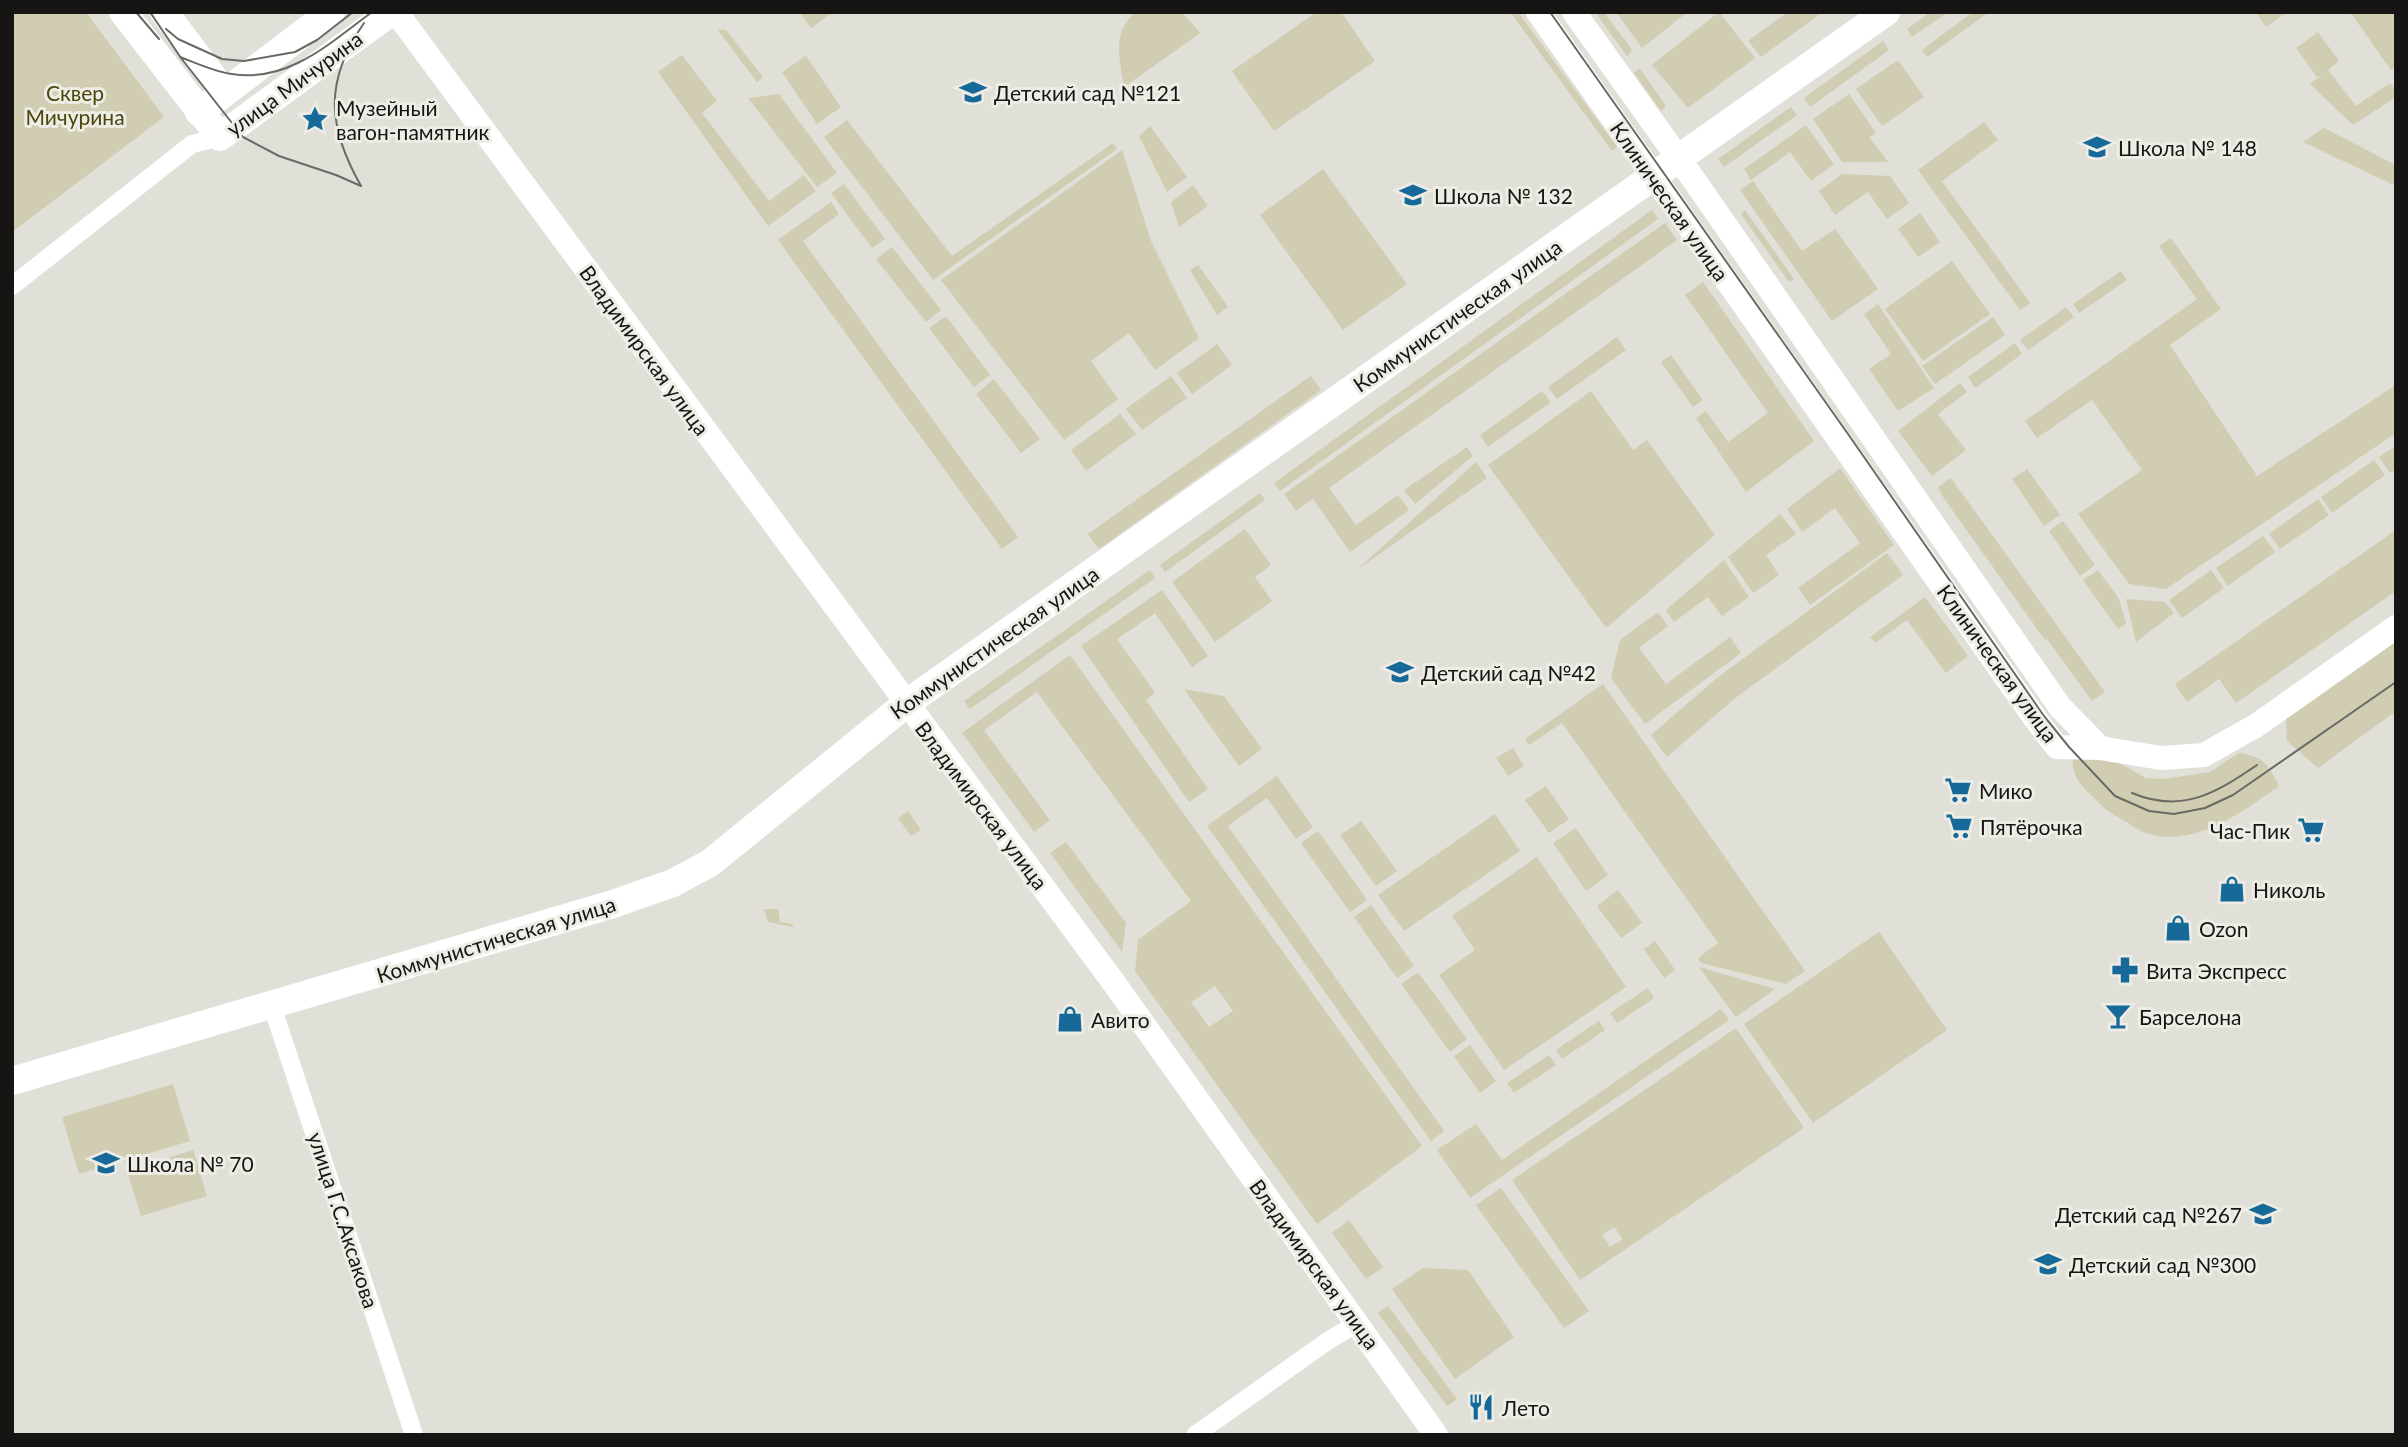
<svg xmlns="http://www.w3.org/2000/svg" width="2408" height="1447" viewBox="0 0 2408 1447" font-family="Lato,sans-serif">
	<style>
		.green { fill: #d0cdb2; fill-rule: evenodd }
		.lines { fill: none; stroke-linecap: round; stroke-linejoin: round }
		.street { stroke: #fff; stroke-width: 18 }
		.secondary { stroke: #fff; stroke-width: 24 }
		.primary { stroke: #fff; stroke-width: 28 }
		.tram { stroke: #6a6965; stroke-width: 2 }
		.labels { text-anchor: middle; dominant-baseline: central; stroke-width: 6; stroke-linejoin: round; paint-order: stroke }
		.street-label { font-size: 21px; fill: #161513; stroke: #edede5 }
		.park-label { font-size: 21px; fill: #4d450d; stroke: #edede5 }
		.poi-label { font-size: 21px; fill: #161513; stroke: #edede5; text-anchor: start }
	</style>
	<rect width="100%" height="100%" fill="#e0dfd8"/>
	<path class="green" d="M 12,12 L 86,12 L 164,117 L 12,232 Z
		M 799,12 L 833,12 L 811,28 Z
		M 1136,12 L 1182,12 L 1200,33 L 1124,87 C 1120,60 1111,32 1136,12 Z
		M 1317,12 L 1341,12 L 1375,61 L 1274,131 L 1232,71 Z
		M 1510,12 L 1518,12 L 1617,147 L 1612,151 Z
		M 1595,12 L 1604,12 L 1632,50 L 1627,56 Z
		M 1616,12 L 1684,12 L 1685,14 L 1642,48 Z
		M 1719,12 L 1755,58 L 1688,108 L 1652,65 Z
		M 1788,12 L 1823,12 L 1761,57 L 1748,41 Z
		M 1931,12 L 1948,12 L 1912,37 L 1907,29 Z
		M 1973,12 L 1989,12 L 1927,57 L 1922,50 Z
		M 2256,12 L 2286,12 L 2286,13 L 2266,27 Z
		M 2350,12 L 2396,12 L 2396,67 L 2391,70 Z
		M 717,29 L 726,30 L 763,77 L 757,82 Z
		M 2318,32 L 2339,61 L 2328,70 L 2356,106 L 2390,83 L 2396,91 L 2396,97 L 2353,125 L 2310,84 L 2324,73 L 2317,77 L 2296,48 Z
		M 1883,41 L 1889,50 L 1810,107 L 1804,98 Z
		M 682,55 L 717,101 L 702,113 L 769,201 L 804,175 L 816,191 L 768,226 L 658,72 Z
		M 806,56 L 841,107 L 817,124 L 782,72 Z
		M 1898,60 L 1924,97 L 1882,126 L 1856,89 Z
		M 1640,69 L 1666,106 L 1661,111 L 1634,73 Z
		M 779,94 L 837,173 L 817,187 L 748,98 Z
		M 1849,94 L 1876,133 L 1869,137 L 1888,162 L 1842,162 L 1813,119 Z
		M 1791,107 L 1797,115 L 1724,167 L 1718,159 Z
		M 847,120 L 952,256 L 1113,143 L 1117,149 L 933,280 L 824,137 Z
		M 1984,122 L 1998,140 L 1942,181 L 2030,303 L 2020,310 L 1918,170 Z
		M 1806,125 L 1834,164 L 1811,181 L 1790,152 L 1751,180 L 1744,169 Z
		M 1150,126 L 1187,177 L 1167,192 L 1139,136 Z
		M 2324,128 L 2396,165 L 2396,186 L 2303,142 Z
		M 1122,150 L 1151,241 L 1199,338 L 1155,370 L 1129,333 L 1091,361 L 1118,399 L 1064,440 L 941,280 Z
		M 1323,169 L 1407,284 L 1343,330 L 1260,215 Z
		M 1842,174 L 1890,176 L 1909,203 L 1887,219 L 1868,192 L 1835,215 L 1819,191 Z
		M 1753,181 L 1802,251 L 1835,229 L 1878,289 L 1832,321 L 1740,190 Z
		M 844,184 L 885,239 L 872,248 L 831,193 Z
		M 1193,185 L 1208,206 L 1179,227 L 1171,202 Z
		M 831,202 L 839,214 L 803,241 L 1018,537 L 1002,549 L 778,240 Z
		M 1652,210 L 1658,219 L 1280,491 L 1274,483 Z
		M 1745,210 L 1794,279 L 1789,282 L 1741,214 Z
		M 1920,213 L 1940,242 L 1918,257 L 1898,229 Z
		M 1665,223 L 1677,240 L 1329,488 L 1356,525 L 1398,495 L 1409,510 L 1350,552 L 1313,499 L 1296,511 L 1284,494 Z
		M 2171,238 L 2221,309 L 2170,345 L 2257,476 L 2396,385 L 2396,433 L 2166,589 L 2129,584 L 2078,514 L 2142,470 L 2092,400 L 2037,438 L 2025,421 L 2197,299 L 2159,246 Z
		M 892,247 L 941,310 L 926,322 L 876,259 Z
		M 1952,261 L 1990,314 L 1923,361 L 1885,309 Z
		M 1198,265 L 1228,307 L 1217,315 L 1190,270 Z
		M 2121,271 L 2127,280 L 2079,313 L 2073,304 Z
		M 1703,282 L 1814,441 L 1746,492 L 1696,418 L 1706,411 L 1728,442 L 1768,413 L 1685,295 Z
		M 1878,304 L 1934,388 L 1898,411 L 1869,369 L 1891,354 L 1864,314 Z
		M 2066,307 L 2074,317 L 2028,350 L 2020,340 Z
		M 946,316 L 990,375 L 974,387 L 929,328 Z
		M 1993,317 L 2005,335 L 1935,384 L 1922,366 Z
		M 1617,337 L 1626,350 L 1557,399 L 1548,387 Z
		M 2015,343 L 2022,354 L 1975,388 L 1968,377 Z
		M 1217,344 L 1232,365 L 1192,394 L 1177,373 Z
		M 1671,355 L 1703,400 L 1693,407 L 1661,362 Z
		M 1171,376 L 1187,398 L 1142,430 L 1126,409 Z
		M 1311,376 L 1321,390 L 1099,549 L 1088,534 Z
		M 994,379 L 1040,439 L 1021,453 L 976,394 Z
		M 1960,383 L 1967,392 L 1938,414 L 1966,450 L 1932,476 L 1898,431 Z
		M 1542,391 L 1551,402 L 1488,447 L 1480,435 Z
		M 1591,391 L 1633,450 L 1647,440 L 1715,535 L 1606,628 L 1488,465 Z
		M 1120,414 L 1136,434 L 1086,471 L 1071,450 Z
		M 2396,446 L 2396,469 L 2390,473 L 2379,457 Z
		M 1467,447 L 1473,456 L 1415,504 L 1404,490 Z
		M 2374,460 L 2385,475 L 2332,513 L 2321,497 Z
		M 1476,462 L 1487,478 L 1358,569 Z
		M 1840,468 L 1894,545 L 1810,605 L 1798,588 L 1860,543 L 1835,508 L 1802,532 L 1787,509 Z
		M 2027,469 L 2060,515 L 2044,526 L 2012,479 Z
		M 1951,478 L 2105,692 L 2092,701 L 2047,639 L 2045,640 L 1943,497 L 1938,487 Z
		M 1260,493 L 1265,500 L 1165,572 L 1160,565 Z
		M 2318,499 L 2329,515 L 2280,549 L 2269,534 Z
		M 1780,514 L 1796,534 L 1766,555 L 1779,575 L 1753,593 L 1728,557 Z
		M 2063,521 L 2095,565 L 2080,576 L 2049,531 Z
		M 1245,529 L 1271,565 L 1255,577 L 1272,601 L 1215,642 L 1172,582 Z
		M 2396,530 L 2396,591 L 2236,703 L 2219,679 L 2187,702 L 2175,684 Z
		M 2263,536 L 2275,552 L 2228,586 L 2216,568 Z
		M 1887,553 L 1903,575 L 1734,699 L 1667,757 L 1651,735 L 1718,677 Z
		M 1724,560 L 1749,597 L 1722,616 L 1708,597 L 1674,622 L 1666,610 Z
		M 1150,570 L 1155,578 L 970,709 L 964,701 Z
		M 2098,570 L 2119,599 L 2126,624 L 2118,629 L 2083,580 Z
		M 2211,570 L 2224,588 L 2182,618 L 2169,600 Z
		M 1162,590 L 1208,656 L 1192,667 L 1155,613 L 1117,639 L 1155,693 L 1146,700 L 1208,789 L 1189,802 L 1081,646 Z
		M 1925,597 L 1968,656 L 1946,673 L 1907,620 L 1875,643 L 1870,637 Z
		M 2126,599 L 2165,602 L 2174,613 L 2136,642 Z
		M 1658,612 L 1668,626 L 1639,648 L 1666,684 L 1730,637 L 1741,653 L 1645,724 L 1611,678 L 1620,640 Z
		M 2396,639 L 2396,711 L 2318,768 L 2287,741 L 2286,717 Z
		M 1070,655 L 1422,1146 L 1317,1224 L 1135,971 L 1138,940 L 1191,901 L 1037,692 L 984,730 L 1050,820 L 1034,832 L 962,733 ZM 1215,986 L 1233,1011 L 1209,1027 L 1191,1002 Z
		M 1603,684 L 1805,971 L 1786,984 L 1701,963 L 1698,958 L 1718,943 L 1562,723 L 1529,745 L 1525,739 Z
		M 1184,689 L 1224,696 L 1262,749 L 1239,766 Z
		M 1513,748 L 1524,766 L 1508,776 L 1496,758 Z
		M 2239,753 C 2265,757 2268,765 2279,786 C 2242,812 2194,849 2146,833 C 2139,831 2133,826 2127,822 C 2115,816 2105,810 2096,800 C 2082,786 2070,776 2073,754 L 2114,760 L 2146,778 L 2164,779 L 2210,772 Z
		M 1277,776 L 1313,827 L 1296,839 L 1267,798 L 1228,826 L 1444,1131 L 1431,1141 L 1207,826 Z
		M 1546,786 L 1569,819 L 1549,833 L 1525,800 Z
		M 908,811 L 921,830 L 911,836 L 898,818 Z
		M 1495,814 L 1520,851 L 1404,931 L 1378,895 Z
		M 1361,821 L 1397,871 L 1376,886 L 1340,835 Z
		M 1576,828 L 1608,875 L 1586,891 L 1553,843 Z
		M 1318,831 L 1367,900 L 1350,912 L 1301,843 Z
		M 1066,842 L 1126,923 L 1122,952 L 1050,853 Z
		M 1537,857 L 1626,987 L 1504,1070 L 1439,975 L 1475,950 L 1452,916 Z
		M 1618,890 L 1642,923 L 1621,938 L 1597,906 Z
		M 1371,905 L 1414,966 L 1397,978 L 1354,917 Z
		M 764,909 L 778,909 L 780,922 L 793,924 L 793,927 L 768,922 Z
		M 1879,932 L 1947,1030 L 1813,1123 L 1744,1024 Z
		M 1655,941 L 1675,970 L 1664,978 L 1644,949 Z
		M 1699,967 L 1775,989 L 1736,1017 Z
		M 1418,972 L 1467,1039 L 1450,1052 L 1401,984 Z
		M 1648,988 L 1654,998 L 1617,1023 L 1610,1013 Z
		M 1721,1009 L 1729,1020 L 1470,1198 L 1437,1150 L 1476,1124 L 1502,1160 Z
		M 1599,1021 L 1605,1030 L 1562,1059 L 1556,1050 Z
		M 1736,1028 L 1804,1128 L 1580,1280 L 1512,1180 ZM 1614,1227 L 1623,1239 L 1610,1247 L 1602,1235 Z
		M 1470,1045 L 1496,1081 L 1480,1093 L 1454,1056 Z
		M 1549,1055 L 1556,1065 L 1514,1093 L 1507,1083 Z
		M 173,1084 L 190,1141 L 79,1174 L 62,1117 Z
		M 193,1150 L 207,1196 L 141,1216 L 127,1171 Z
		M 1501,1188 L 1589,1311 L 1564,1328 L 1476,1205 Z
		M 1349,1220 L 1383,1267 L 1366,1279 L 1332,1233 Z
		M 1423,1268 L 1468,1270 L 1514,1337 L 1455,1379 L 1392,1289 Z
		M 1388,1306 L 1457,1399 L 1447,1406 L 1378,1313 Z"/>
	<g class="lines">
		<path class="street" d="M 12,286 L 192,144 L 220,137
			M 272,1006 L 414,1435
			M 1195,1435 L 1329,1340 L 1358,1323"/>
		<path class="secondary" d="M 396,12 L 1114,983 L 1436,1435
			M 1538,12 L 2037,721 L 2057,747 L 2100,748 L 2161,758 L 2204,755 L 2257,725 L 2396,627
			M 1574,12 L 1694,180 L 2060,707 L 2100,748"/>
		<path class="primary" d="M 123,12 L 220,137 L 391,12
			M 164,12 L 224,92
			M 199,112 L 331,12
			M 12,1081 L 613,904 L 673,883 L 710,863 L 907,703 L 1886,12"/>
		<path class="tram" d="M 136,12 L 159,39
			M 150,12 L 181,58 L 243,137 L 279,156 L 336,175 L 361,186
			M 1550,12 L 1848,434 L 2044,716 L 2069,747 L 2115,796 L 2149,811 L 2174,814 L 2205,808 L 2233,795 L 2396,682
			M 166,29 L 178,39 L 222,59 L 244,61 L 295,52 L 317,40 L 353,12
			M 180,57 C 196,63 215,72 232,74 C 288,83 330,43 372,12
			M 361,186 C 327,126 324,81 364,23
			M 2132,793 C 2182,814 2216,793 2257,765"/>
	</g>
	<defs>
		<g id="school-bare" transform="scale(2.1)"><path d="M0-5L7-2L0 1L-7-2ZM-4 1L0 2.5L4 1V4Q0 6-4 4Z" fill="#17699a" stroke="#edede5" stroke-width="2.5" paint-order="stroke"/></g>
		<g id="sight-bare" transform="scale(2.1)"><path d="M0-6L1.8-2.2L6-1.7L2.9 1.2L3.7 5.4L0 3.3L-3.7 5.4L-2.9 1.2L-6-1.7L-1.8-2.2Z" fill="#17699a" stroke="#edede5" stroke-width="2.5" paint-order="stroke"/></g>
		<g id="supermarket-bare" transform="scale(2.1)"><path d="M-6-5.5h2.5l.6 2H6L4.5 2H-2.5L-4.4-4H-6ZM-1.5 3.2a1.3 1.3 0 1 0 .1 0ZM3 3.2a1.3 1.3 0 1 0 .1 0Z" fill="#17699a" stroke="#edede5" stroke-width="2.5" paint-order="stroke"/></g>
		<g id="shop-bare" transform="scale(2.1)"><path d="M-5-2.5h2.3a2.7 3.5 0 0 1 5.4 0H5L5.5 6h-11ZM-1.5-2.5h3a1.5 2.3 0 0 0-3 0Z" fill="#17699a" stroke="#edede5" stroke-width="2.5" paint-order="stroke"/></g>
		<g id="pharmacy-bare" transform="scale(2.1)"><path d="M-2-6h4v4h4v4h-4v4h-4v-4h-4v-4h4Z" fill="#17699a" stroke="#edede5" stroke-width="2.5" paint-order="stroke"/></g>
		<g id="bar-bare" transform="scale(2.1)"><path d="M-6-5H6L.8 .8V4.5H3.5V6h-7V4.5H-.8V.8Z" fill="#17699a" stroke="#edede5" stroke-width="2.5" paint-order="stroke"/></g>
		<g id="restaurant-bare" transform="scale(2.1)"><path d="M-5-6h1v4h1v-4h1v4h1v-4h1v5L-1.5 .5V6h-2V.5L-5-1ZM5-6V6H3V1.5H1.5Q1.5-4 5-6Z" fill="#17699a" stroke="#edede5" stroke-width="2.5" paint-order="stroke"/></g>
	</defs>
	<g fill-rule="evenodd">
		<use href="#school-bare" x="973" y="92"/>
		<use href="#sight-bare" x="315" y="119"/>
		<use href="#school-bare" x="2097" y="147"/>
		<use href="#school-bare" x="1413" y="195"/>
		<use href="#school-bare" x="1400" y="672"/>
		<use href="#supermarket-bare" x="1958" y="790"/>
		<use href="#supermarket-bare" x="1959" y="826"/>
		<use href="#supermarket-bare" x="2311" y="830"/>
		<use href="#shop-bare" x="2232" y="889"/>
		<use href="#shop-bare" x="2178" y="928"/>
		<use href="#pharmacy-bare" x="2125" y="970"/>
		<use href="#bar-bare" x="2118" y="1016"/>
		<use href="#shop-bare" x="1070" y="1019"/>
		<use href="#school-bare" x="106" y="1163"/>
		<use href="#school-bare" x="2263" y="1214"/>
		<use href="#school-bare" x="2048" y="1264"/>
		<use href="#restaurant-bare" x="1481" y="1407"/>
	</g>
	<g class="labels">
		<g class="street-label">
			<text transform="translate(294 83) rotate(-36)">улица Мичурина</text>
			<text transform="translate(1670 201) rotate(55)">Клиническая улица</text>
			<text transform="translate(1457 315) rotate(-35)">Коммунистическая улица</text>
			<text transform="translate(645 350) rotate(54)">Владимирская улица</text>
			<text transform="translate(994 642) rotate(-35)">Коммунистическая улица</text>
			<text transform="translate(1998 663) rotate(54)">Клиническая улица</text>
			<text transform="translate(982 805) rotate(53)">Владимирская улица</text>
			<text transform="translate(496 939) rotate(-17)">Коммунистическая улица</text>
			<text transform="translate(344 1220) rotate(72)">улица Г.С.Аксакова</text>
			<text transform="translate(1315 1264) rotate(54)">Владимирская улица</text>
		</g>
		<g class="park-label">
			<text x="75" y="92">Сквер<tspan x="75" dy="24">Мичурина</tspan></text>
		</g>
		<g class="poi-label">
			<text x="994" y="92">Детский сад №121</text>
			<text x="336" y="107">Музейный<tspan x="336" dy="24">вагон-памятник</tspan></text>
			<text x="2118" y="147">Школа № 148</text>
			<text x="1434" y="195">Школа № 132</text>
			<text x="1421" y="672">Детский сад №42</text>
			<text x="1979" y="790">Мико</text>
			<text x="1980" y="826">Пятёрочка</text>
			<text x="2290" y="830" text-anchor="end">Час-Пик</text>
			<text x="2253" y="889">Николь</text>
			<text x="2199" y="928">Ozon</text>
			<text x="2146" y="970">Вита Экспресс</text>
			<text x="2139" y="1016">Барселона</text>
			<text x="1091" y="1019">Авито</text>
			<text x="127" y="1163">Школа № 70</text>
			<text x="2242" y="1214" text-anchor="end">Детский сад №267</text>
			<text x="2069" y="1264">Детский сад №300</text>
			<text x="1502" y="1407">Лето</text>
		</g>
	</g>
	<rect width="2408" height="1447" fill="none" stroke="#161513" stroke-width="28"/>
</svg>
